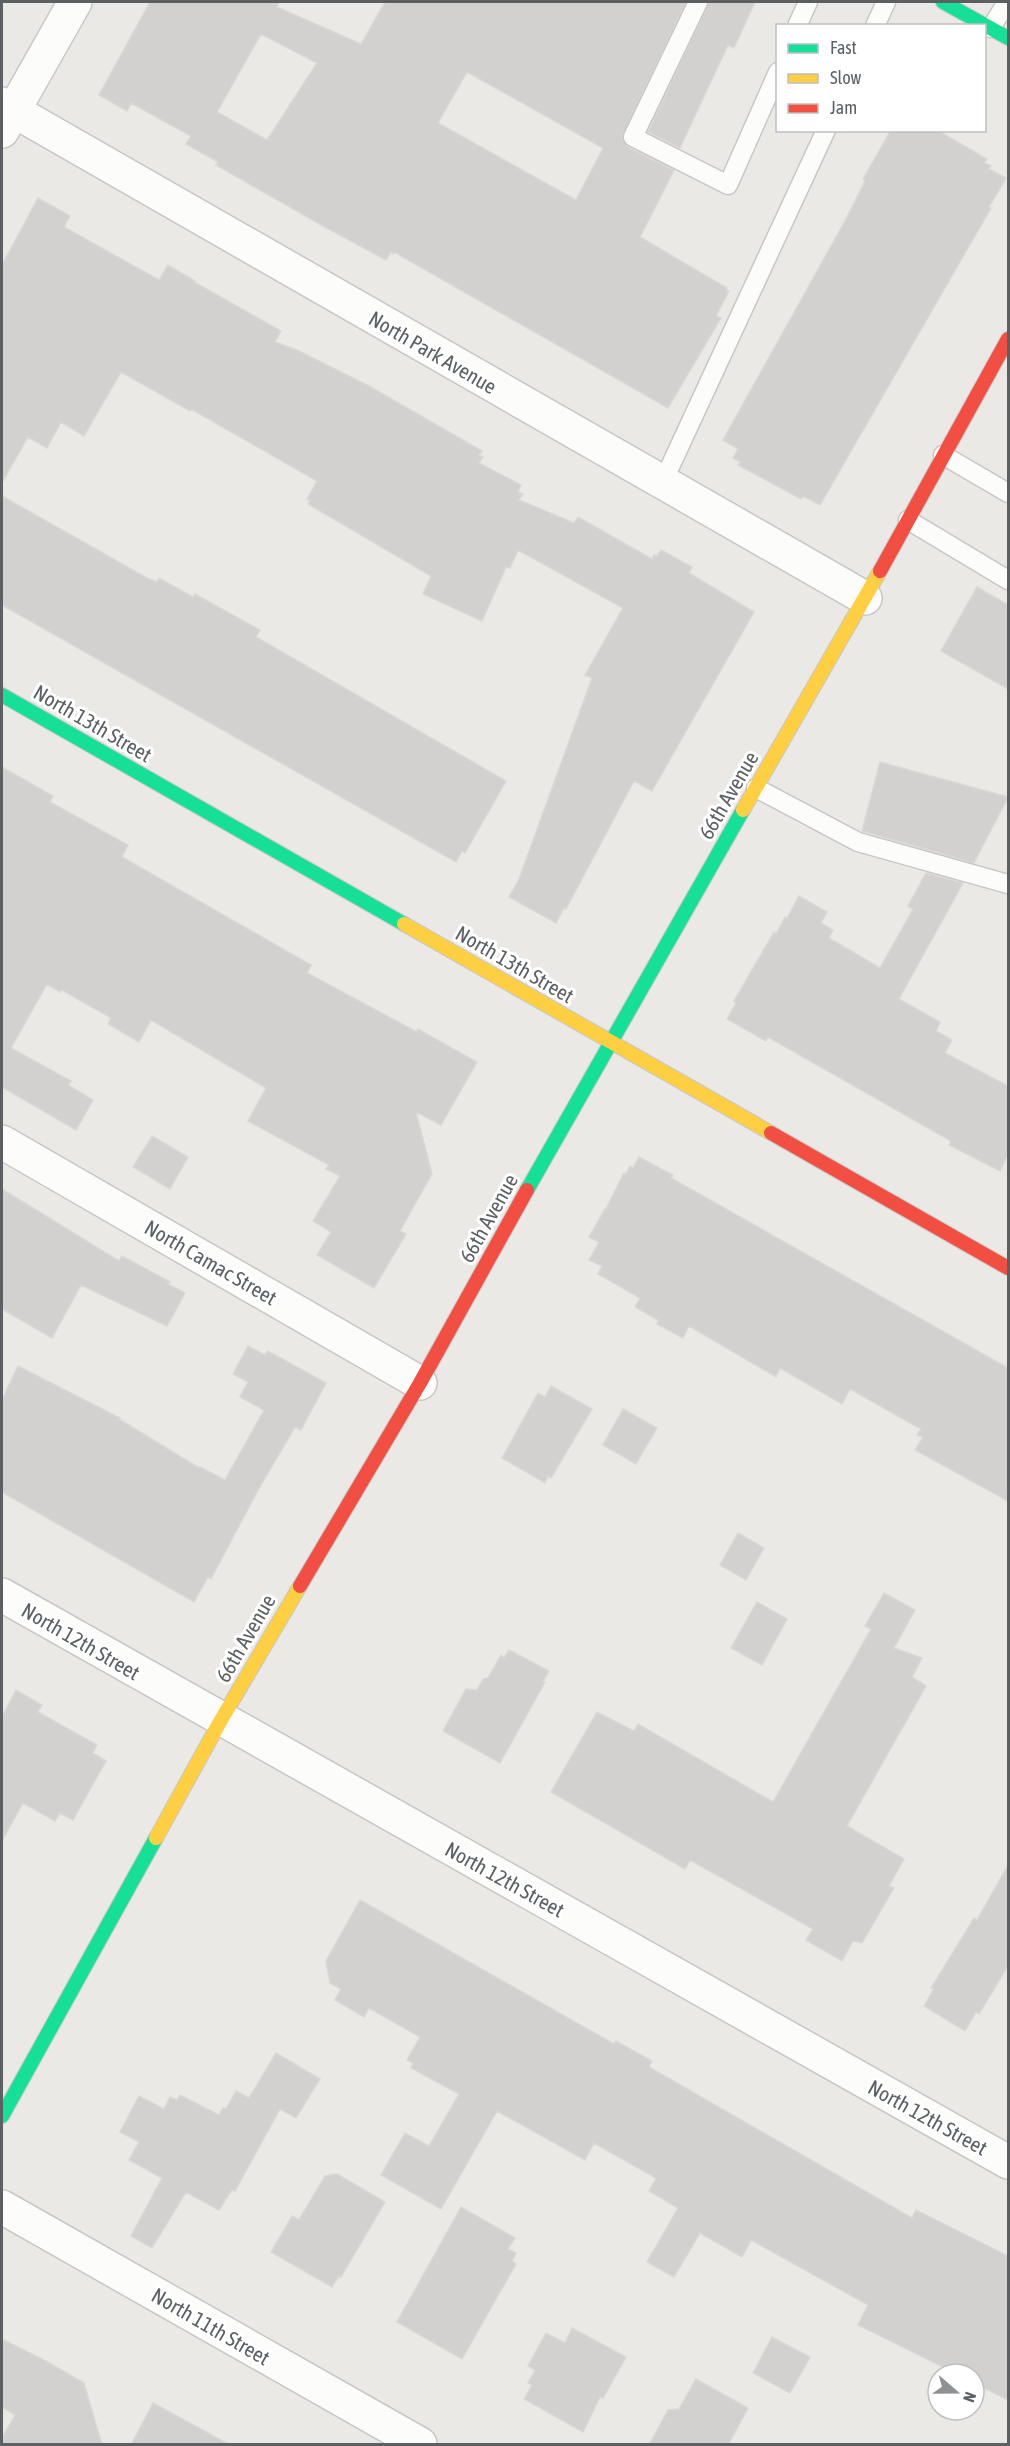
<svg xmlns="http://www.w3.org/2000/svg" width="1010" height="2446" viewBox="0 0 1010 2446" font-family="'Asap Condensed',sans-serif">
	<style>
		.building { fill: #d3d1cf; stroke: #dad8d5; stroke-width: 1.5; fill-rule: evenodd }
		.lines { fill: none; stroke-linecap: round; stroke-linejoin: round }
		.lane-casing { stroke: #c7c7c6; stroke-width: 21 }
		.street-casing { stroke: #c7c7c6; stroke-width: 36 }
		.fast-casing { stroke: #c6c7c7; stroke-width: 16 }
		.slow-casing { stroke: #c6c7c7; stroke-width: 16 }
		.jam-casing { stroke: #c6c7c7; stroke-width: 16 }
		.lane { stroke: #fcfcfb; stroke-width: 18 }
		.street { stroke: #fcfcfb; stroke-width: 33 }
		.fast { stroke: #16e098; stroke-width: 14 }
		.slow { stroke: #ffcf43; stroke-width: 14 }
		.jam { stroke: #f24e42; stroke-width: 14 }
		.labels { text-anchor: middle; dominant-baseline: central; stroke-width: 6; stroke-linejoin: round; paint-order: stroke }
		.street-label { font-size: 21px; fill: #5c6063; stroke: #fff }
	</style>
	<rect width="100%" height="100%" fill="#ebe9e6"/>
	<path class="building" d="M 150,2 L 279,2 L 277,7 L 361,44 L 385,2 L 686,2 L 622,137 L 628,147 L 674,170 L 640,237 L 727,288 L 726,290 L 729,291 L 716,316 L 721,318 L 668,408 L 394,252 L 393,254 L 391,252 L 386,260 L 323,226 L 216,165 L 218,162 L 186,144 L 191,136 L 131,103 L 127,111 L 99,95 ZM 261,34 L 317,63 L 267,140 L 217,112 ZM 467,72 L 603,148 L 576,200 L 438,123 Z
		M 709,2 L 755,2 L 734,48 L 728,45 L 680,148 L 648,132 Z
		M 891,130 L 937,130 L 987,159 L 984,163 L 991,166 L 989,169 L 1006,178 L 989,207 L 991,208 L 820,505 L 803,496 L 801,499 L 738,465 L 740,462 L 733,458 L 738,449 L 723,440 L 845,221 L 865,181 L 863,179 Z
		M 38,198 L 70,216 L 64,227 L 159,280 L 168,265 L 195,281 L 194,282 L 281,331 L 275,342 L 297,350 L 369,386 L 482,451 L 479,455 L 483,457 L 479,463 L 521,485 L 518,492 L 523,494 L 519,500 L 574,523 L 578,517 L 652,559 L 654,555 L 657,556 L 661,550 L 692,567 L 689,573 L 754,612 L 652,791 L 634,781 L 566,909 L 564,908 L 556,923 L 509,897 L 519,879 L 592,678 L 585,675 L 623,608 L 518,550 L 510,568 L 506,567 L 482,621 L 423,594 L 431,576 L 308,504 L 310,501 L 307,499 L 317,481 L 191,409 L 190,411 L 121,372 L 84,436 L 61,422 L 47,448 L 28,437 L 2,483 L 2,265 Z
		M 2,496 L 147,578 L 157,582 L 159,578 L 193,597 L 195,594 L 260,630 L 256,637 L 506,781 L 465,853 L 462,851 L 456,862 L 2,605 Z
		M 977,587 L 1008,605 L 1008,689 L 941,651 Z
		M 880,762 L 1008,797 L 974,863 L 862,831 Z
		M 2,767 L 53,796 L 50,802 L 128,845 L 122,857 L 311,965 L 307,973 L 417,1032 L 418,1029 L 477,1062 L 441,1125 L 416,1112 L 432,1174 L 400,1231 L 406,1234 L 374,1288 L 317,1255 L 331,1232 L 313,1221 L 340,1176 L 326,1169 L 329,1165 L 248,1121 L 266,1088 L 151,1020 L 139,1042 L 108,1024 L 111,1018 L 62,990 L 60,992 L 47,984 L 11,1048 L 71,1081 L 68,1085 L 93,1100 L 76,1130 L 2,1087 Z
		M 926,873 L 963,883 L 899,999 L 940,1022 L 936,1031 L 952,1040 L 945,1053 L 1008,1086 L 1008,1154 L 1000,1171 L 949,1145 L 951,1141 L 768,1037 L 766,1041 L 727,1019 L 736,1003 L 734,1001 L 774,932 L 776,934 L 785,917 L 787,918 L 799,896 L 827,912 L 821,923 L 833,930 L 829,938 L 880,968 L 913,909 L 908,906 Z
		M 152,1136 L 188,1157 L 170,1189 L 133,1167 Z
		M 639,1157 L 673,1175 L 671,1178 L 1008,1368 L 1008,1501 L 915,1450 L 923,1437 L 917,1435 L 921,1429 L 850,1389 L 842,1404 L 780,1368 L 776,1377 L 689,1326 L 683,1338 L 657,1324 L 658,1320 L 635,1307 L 640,1298 L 598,1274 L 602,1266 L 589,1260 L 599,1242 L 589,1237 L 605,1209 L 606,1209 L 624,1173 L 626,1174 L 630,1166 L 633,1168 Z
		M 2,1189 L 119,1261 L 122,1256 L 170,1282 L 168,1284 L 185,1293 L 167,1326 L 81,1285 L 52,1338 L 2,1309 Z
		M 248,1346 L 265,1355 L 268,1351 L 326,1383 L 301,1430 L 295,1427 L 258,1490 L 211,1579 L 208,1577 L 194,1602 L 2,1492 L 2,1400 L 18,1366 L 120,1418 L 119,1419 L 199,1468 L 200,1467 L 225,1480 L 264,1410 L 240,1397 L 248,1382 L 233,1374 Z
		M 551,1386 L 592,1409 L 551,1478 L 548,1476 L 545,1483 L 502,1458 L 538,1393 L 545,1397 Z
		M 623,1409 L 657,1428 L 636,1464 L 603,1445 Z
		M 738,1533 L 764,1548 L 746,1580 L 720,1565 Z
		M 884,1593 L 915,1610 L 894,1648 L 922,1658 L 912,1677 L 926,1686 L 847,1826 L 904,1859 L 889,1886 L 894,1888 L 862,1943 L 853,1941 L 842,1961 L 806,1940 L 813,1929 L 690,1860 L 685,1869 L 551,1792 L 597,1712 L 634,1731 L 638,1724 L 773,1802 L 871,1629 L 865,1626 Z
		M 757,1602 L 787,1619 L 762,1665 L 731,1648 Z
		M 509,1650 L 549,1671 L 543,1682 L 545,1682 L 500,1763 L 443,1731 L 466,1689 L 477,1690 L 483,1679 L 488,1678 L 501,1655 L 504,1658 Z
		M 16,1690 L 42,1705 L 38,1712 L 97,1745 L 93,1753 L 106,1761 L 73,1820 L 60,1813 L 55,1821 L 23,1803 L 2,1841 L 2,1717 Z
		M 1008,1865 L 1008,1966 L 979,2014 L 976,2012 L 965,2031 L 924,2006 L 934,1989 L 931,1988 L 974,1918 L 977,1920 Z
		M 360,1900 L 614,2044 L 616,2041 L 652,2061 L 649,2067 L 912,2218 L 916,2210 L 1008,2256 L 1008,2400 L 974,2383 L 974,2374 L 957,2374 L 858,2325 L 868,2305 L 751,2240 L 742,2257 L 700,2233 L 674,2277 L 647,2262 L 678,2208 L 649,2191 L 656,2178 L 594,2143 L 585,2160 L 497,2111 L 441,2209 L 381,2175 L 405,2133 L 429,2146 L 459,2094 L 411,2068 L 413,2063 L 407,2060 L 420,2037 L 369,2008 L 364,2017 L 335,2000 L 341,1989 L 330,1983 L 326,1961 Z
		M 276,2053 L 320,2079 L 296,2118 L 280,2109 L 235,2191 L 232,2190 L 219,2210 L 186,2192 L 152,2248 L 131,2236 L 162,2178 L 129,2160 L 139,2142 L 120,2132 L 139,2096 L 164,2109 L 170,2097 L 177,2100 L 180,2095 L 219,2115 L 223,2108 L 226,2109 L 236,2091 L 249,2098 Z
		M 337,2174 L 385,2202 L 341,2277 L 339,2276 L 332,2287 L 271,2252 L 292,2216 L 299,2220 L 325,2176 Z
		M 461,2207 L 515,2238 L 508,2249 L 516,2253 L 512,2261 L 516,2264 L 462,2359 L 397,2322 Z
		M 572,2328 L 626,2357 L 603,2398 L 600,2397 L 583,2432 L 524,2399 L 532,2385 L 528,2383 L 535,2370 L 528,2366 L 546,2333 L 565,2343 Z
		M 772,2337 L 810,2357 L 790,2393 L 753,2373 Z
		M 2,2339 L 44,2360 L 84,2383 L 102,2445 L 2,2445 L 2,2438 L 15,2415 L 2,2407 Z
		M 696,2379 L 748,2408 L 728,2445 L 649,2445 L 668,2410 L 679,2409 Z
		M 153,2403 L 230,2445 L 131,2445 Z"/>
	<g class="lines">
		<g class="lane-casing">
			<path id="lane" d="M 698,2 L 633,137 L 728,185 L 778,72
				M 797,26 L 808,2
				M 875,26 L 886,2
				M 991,28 L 1007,2
				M 943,455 L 1008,493
				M 662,484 L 826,130
				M 908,520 L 1008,580
				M 756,788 L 858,842 L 1008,884"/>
		</g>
		<g class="street-casing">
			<path id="street" d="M 2,104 L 865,598
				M 2,131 L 75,2
				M 2,1142 L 420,1383
				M 2,1595 L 1008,2162
				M 2,2207 L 420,2444"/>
		</g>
		<g class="fast-casing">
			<path id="fast" d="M 943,2 L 1008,38
				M 2,695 L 404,924
				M 527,1190 L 743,810
				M 2,2116 L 156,1838"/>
		</g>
		<g class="slow-casing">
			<path id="slow" d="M 743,810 L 880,571
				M 404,924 L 771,1133
				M 156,1838 L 221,1720 L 300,1586"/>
		</g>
		<g class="jam-casing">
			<path id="jam" d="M 880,571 L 1008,339
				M 771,1133 L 1008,1268
				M 300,1586 L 420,1383 L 527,1190"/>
		</g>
		<use href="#lane" class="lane"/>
		<use href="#street" class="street"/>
		<use href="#fast" class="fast"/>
		<use href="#slow" class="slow"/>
		<use href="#jam" class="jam"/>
	</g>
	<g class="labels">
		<g class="street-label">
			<text transform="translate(433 352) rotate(30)">North Park Avenue</text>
			<text transform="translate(93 723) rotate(30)">North 13th Street</text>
			<text transform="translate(728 795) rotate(-60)">66th Avenue</text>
			<text transform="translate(515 964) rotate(30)">North 13th Street</text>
			<text transform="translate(488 1218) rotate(-61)">66th Avenue</text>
			<text transform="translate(211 1262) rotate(30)">North Camac Street</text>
			<text transform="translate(245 1638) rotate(-60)">66th Avenue</text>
			<text transform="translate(81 1641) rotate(30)">North 12th Street</text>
			<text transform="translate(505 1879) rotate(29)">North 12th Street</text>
			<text transform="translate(928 2117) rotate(29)">North 12th Street</text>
			<text transform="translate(211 2326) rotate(30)">North 11th Street</text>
		</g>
	</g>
	<rect width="1010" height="2446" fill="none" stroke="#5c6063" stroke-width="6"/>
	<rect x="776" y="24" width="210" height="108" fill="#ffffff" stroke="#bebfc1" stroke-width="1.5"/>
	<rect x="788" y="44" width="30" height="9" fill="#16e098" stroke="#bebfc1" stroke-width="1.5"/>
	<text x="830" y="54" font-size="18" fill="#5c6063">Fast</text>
	<rect x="788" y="74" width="30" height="9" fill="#ffcf43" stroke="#bebfc1" stroke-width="1.5"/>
	<text x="830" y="84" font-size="18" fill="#5c6063">Slow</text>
	<rect x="788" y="104" width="30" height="9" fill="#f24e42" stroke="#bebfc1" stroke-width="1.5"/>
	<text x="830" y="114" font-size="18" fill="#5c6063">Jam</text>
	<g transform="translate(956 2392) rotate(110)"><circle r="28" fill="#ffffff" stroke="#bebfc1" stroke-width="1.5"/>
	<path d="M0-4.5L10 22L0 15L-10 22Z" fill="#8e9091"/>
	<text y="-9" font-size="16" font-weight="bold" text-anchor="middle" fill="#5c6063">N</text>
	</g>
</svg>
